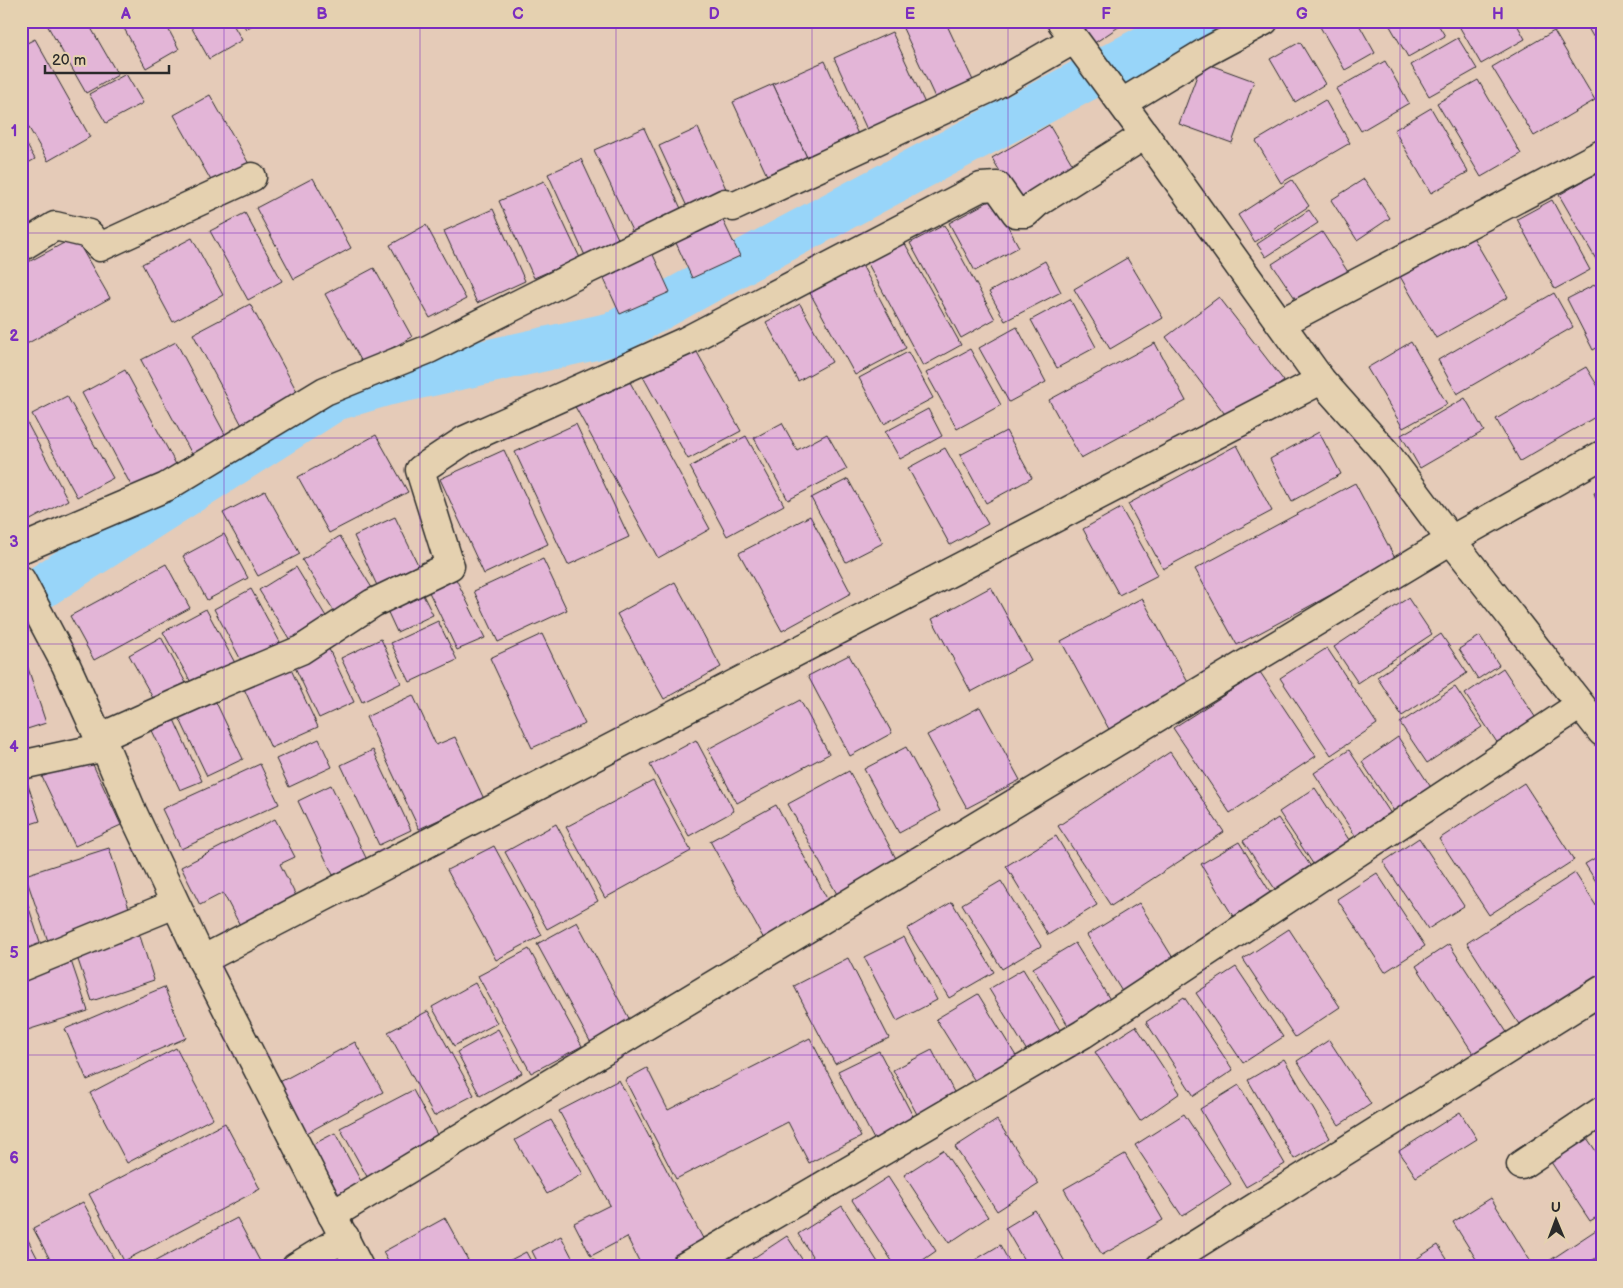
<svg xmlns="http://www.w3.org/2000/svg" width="1623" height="1288" font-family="'Balsamiq Sans',sans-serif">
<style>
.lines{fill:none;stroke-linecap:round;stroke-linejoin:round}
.canal{stroke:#98d5f9;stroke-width:44}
.building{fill:#e3b5d7;stroke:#2b2b2b}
.minor-casing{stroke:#2b2b2b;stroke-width:31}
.minor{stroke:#e5d1b0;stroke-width:28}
.grid{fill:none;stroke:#7b2cbf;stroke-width:1;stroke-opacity:0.55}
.neatline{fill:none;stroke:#7b2cbf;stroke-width:2}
.grid-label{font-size:16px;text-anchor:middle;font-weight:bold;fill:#7b2cbf}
</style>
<rect width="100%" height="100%" fill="#e5cbb8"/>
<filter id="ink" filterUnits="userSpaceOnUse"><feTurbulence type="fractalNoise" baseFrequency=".02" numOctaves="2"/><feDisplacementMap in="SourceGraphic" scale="10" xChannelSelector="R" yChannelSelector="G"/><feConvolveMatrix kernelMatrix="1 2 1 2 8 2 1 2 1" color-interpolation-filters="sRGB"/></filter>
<g filter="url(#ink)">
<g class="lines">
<path class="canal" d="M21 600 335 399 386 384 613 334 741 263 1195 21"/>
</g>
<g class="building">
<path d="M49 21H87L118 75 86 93 46 23Z"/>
<path d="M120 21H164L179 49 146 68Z"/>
<path d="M192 21H231L242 40 209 59 189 23Z"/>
<path d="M241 21H259L246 29Z"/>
<path d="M908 21H945L977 89 939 106 901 24Z"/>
<path d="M1070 21H1121L1123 24 1087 48Z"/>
<path d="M1326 21H1357L1375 53 1345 70 1319 25Z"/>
<path d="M1387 21H1436L1445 36 1408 57Z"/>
<path d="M1468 21H1515L1525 39 1481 64 1459 26Z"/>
<path d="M1532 21H1546L1536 27Z"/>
<path d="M1584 21H1602V52Z"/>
<path d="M1554 31 1595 100 1534 136 1492 67Z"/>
<path d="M892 32 928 110 870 136 834 58Z"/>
<path d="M1458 38 1477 69 1429 96 1411 65Z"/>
<path d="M35 39 90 137 48 161 21 114V46Z"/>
<path d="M1300 42 1325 84 1295 102 1270 59Z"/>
<path d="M825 61 861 141 810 164 773 84Z"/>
<path d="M1385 61 1409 103 1361 131 1336 89Z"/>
<path d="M1202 62 1254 81 1232 143 1179 124Z"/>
<path d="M126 74 143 103 106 123 89 94Z"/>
<path d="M1478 80 1521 154 1481 177 1437 103Z"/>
<path d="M773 84 810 164 770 182 733 102Z"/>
<path d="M210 95 249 164 213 184 174 115Z"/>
<path d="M1325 100 1350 143 1281 183 1256 141Z"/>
<path d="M1431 108 1468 172 1431 193 1394 130Z"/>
<path d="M1049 125 1074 167 1017 200 992 158Z"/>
<path d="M644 128 683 213 634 235 594 150Z"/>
<path d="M698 128 728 193 689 211 659 146Z"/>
<path d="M21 135 35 159 21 167Z"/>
<path d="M581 159 621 245 587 260 548 174Z"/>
<path d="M1599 172 1602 177 1601 268 1559 195Z"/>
<path d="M313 178 351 248 294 279 256 208Z"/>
<path d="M1364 179 1390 218 1357 240 1331 200Z"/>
<path d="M1292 180 1309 206 1255 242 1238 215Z"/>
<path d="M544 181 580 258 534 278 499 201Z"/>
<path d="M993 199 1019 247 975 271 949 223Z"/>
<path d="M1552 200 1590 270 1555 289 1517 219Z"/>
<path d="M493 209 525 281 477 303 444 231Z"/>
<path d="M718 210 740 256 692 278 671 232Z"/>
<path d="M1309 210 1318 223 1266 257 1257 244Z"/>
<path d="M245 213 282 281 248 300 210 231Z"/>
<path d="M426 225 466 299 430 318 390 245Z"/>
<path d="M944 225 995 319 961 338 910 243Z"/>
<path d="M1322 232 1348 272 1299 304 1272 264Z"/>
<path d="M1470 232 1508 297 1436 338 1398 273Z"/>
<path d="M75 237 110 298 21 347V266Z"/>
<path d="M192 238 223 295 173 322 142 264Z"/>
<path d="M903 240 961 345 923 366 866 260Z"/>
<path d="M649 246 670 292 620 314 599 268Z"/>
<path d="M1127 258 1163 318 1110 349 1074 289Z"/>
<path d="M1045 261 1061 292 1005 321 989 292Z"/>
<path d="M862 265 906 348 855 375 810 293Z"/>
<path d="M374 268 412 337 363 364 325 294Z"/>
<path d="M1602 281V345L1593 350 1567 299Z"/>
<path d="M1554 293 1573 327 1457 394 1438 360Z"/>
<path d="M1219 297 1284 381 1231 422 1166 337Z"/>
<path d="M1070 299 1096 347 1057 368 1031 320Z"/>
<path d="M250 304 301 399 244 429 193 334Z"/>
<path d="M800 304 832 362 798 381 766 322Z"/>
<path d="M1017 327 1046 382 1009 402 979 348Z"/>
<path d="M176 342 227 438 193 456 141 360Z"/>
<path d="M1411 342 1447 404 1403 428 1367 368Z"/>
<path d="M1155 343 1186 401 1081 458 1049 400Z"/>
<path d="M693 345 741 431 688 459 641 373Z"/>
<path d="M970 349 1001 405 957 429 926 373Z"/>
<path d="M908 352 933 398 884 424 859 378Z"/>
<path d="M1586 367 1602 393V413L1520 461 1496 419Z"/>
<path d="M125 370 179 470 135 493 82 393Z"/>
<path d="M625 373 710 529 658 558 572 401Z"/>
<path d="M67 396 113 478 77 497 32 414Z"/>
<path d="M1465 398 1484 431 1420 468 1401 435Z"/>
<path d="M928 409 942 436 900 459 885 432Z"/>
<path d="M24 417 68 500 21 525V418Z"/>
<path d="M782 423 797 450 827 434 847 469 788 500 754 438Z"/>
<path d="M576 424 629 537 568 565 515 452Z"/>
<path d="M1006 431 1032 478 986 503 960 455Z"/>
<path d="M1319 432 1341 474 1292 501 1270 459Z"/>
<path d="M376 435 408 492 329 533 298 477Z"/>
<path d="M746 436 784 505 727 536 690 467Z"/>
<path d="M1237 445 1272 511 1163 569 1128 504Z"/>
<path d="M945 448 988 524 950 545 908 468Z"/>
<path d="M504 450 548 544 484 574 440 479Z"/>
<path d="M848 479 883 543 846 562 811 498Z"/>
<path d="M1355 483 1396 560 1237 645 1195 569Z"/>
<path d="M265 491 300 554 258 576 223 513Z"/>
<path d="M1602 491V515L1594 493Z"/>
<path d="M1121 508 1158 575 1119 595 1083 529Z"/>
<path d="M810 516 851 593 782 631 739 553Z"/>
<path d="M395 517 422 573 380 592 354 536Z"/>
<path d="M224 534 248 578 207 600 183 556Z"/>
<path d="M340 536 372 588 334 611 302 560Z"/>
<path d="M543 559 567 610 498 642 474 591Z"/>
<path d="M166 564 190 608 94 660 70 616Z"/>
<path d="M296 567 330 623 293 645 259 590Z"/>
<path d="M455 577 485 638 457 650 428 590Z"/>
<path d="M675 582 721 667 664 699 617 614Z"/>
<path d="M991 587 1031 660 971 692 932 619Z"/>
<path d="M251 589 280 642 242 662 214 609Z"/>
<path d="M420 589 433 615 397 632 385 606Z"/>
<path d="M1142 598 1191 688 1110 731 1061 641Z"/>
<path d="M1408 598 1432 634 1358 683 1334 647Z"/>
<path d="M206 609 235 663 193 686 163 632Z"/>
<path d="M438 621 457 660 410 682 391 643Z"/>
<path d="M542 634 585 724 532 748 490 658Z"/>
<path d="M1441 634 1467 673 1402 716 1377 677Z"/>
<path d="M1480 636 1499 665 1478 679 1459 649Z"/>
<path d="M161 637 186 683 154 700 129 655Z"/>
<path d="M381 639 401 683 362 702 341 658Z"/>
<path d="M328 647 354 702 319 718 293 663Z"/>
<path d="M1327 648 1377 724 1331 755 1280 678Z"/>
<path d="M21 653H23L46 723 21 731Z"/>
<path d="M849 655 892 733 850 756 808 676Z"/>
<path d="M287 661 318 727 271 748 241 682Z"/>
<path d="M1503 668 1541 726 1502 750 1465 694Z"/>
<path d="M1260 672 1316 756 1230 813 1173 728Z"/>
<path d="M1455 687 1482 727 1427 763 1400 723Z"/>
<path d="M413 695 436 745 455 737 484 799 419 829 366 717Z"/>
<path d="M213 696 243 759 207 776 177 713Z"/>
<path d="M800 700 829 754 737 803 708 749Z"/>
<path d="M980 707 1020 780 967 808 927 735Z"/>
<path d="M171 713 202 781 180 790 149 724Z"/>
<path d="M1398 737 1438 798 1401 822 1362 762Z"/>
<path d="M319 739 332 767 289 787 276 759Z"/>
<path d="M696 740 734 811 689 836 650 765Z"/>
<path d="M906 747 940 811 899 833 864 769Z"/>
<path d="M373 750 411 830 379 845 341 765Z"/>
<path d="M1349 750 1395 820 1360 843 1314 773Z"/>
<path d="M1170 752 1224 832 1111 906 1058 826Z"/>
<path d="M89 756 121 825 75 846 42 777Z"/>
<path d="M260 764 279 804 181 849 162 809Z"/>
<path d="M849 771 899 864 838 896 788 804Z"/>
<path d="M26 779 40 821 21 827V780Z"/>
<path d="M653 781 691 851 605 898 566 827Z"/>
<path d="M1524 783 1574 860 1489 915 1439 839Z"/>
<path d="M331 785 367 860 333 875 298 801Z"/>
<path d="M1315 788 1357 852 1321 876 1279 812Z"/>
<path d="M776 805 831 906 765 941 710 841Z"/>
<path d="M1278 818 1316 874 1281 898 1243 841Z"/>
<path d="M275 819 295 857 280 864 299 902 243 931 223 893 200 905 181 867Z"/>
<path d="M556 824 598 901 547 929 505 852Z"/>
<path d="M1056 836 1097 905 1048 935 1006 866Z"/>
<path d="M1419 838 1464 906 1428 929 1383 862Z"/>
<path d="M1239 842 1277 903 1239 926 1201 864Z"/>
<path d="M494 846 542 935 496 960 447 870Z"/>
<path d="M109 848 132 917 49 944 25 875Z"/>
<path d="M1602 854V891L1585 864Z"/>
<path d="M1377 873 1425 946 1385 972 1337 899Z"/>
<path d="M1575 873 1602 915V982L1524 1032 1467 943Z"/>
<path d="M1001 881 1041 946 1002 969 962 904Z"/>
<path d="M21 884 44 954 21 961Z"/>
<path d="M952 902 994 972 949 998 907 929Z"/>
<path d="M1139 903 1178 966 1126 998 1087 935Z"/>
<path d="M577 922 631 1022 591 1043 537 944Z"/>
<path d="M1289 929 1340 1007 1295 1037 1243 959Z"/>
<path d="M138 930 154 980 92 1001 75 951Z"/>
<path d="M904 937 937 1000 897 1021 864 957Z"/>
<path d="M1075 943 1114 1006 1072 1032 1033 968Z"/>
<path d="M1449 944 1508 1034 1475 1056 1416 966Z"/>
<path d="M529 949 582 1046 531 1073 478 976Z"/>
<path d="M69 955 88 1011 21 1032V970Z"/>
<path d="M848 958 889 1038 835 1064 794 986Z"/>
<path d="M1236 967 1283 1037 1243 1063 1196 993Z"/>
<path d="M1023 969 1063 1035 1030 1056 989 989Z"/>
<path d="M475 983 497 1023 454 1046 432 1007Z"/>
<path d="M164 987 186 1038 87 1080 65 1029Z"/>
<path d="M978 994 1019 1061 978 1086 936 1019Z"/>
<path d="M1184 997 1233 1070 1194 1096 1146 1022Z"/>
<path d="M428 1011 474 1095 434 1116 388 1032Z"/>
<path d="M1136 1026 1180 1093 1140 1121 1095 1052Z"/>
<path d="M498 1029 522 1073 480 1096 457 1052Z"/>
<path d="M810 1038 861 1137 809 1163 788 1122 676 1179 625 1080 647 1068 668 1110Z"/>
<path d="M1329 1040 1371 1104 1339 1125 1297 1061Z"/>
<path d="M355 1042 383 1092 303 1135 276 1084Z"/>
<path d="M176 1048 213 1118 127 1163 90 1093Z"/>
<path d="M932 1050 956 1096 918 1116 893 1070Z"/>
<path d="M879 1051 918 1126 878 1147 838 1071Z"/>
<path d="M1284 1059 1330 1138 1294 1159 1248 1080Z"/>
<path d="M619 1080 707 1246 667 1267H642L627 1237 591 1256 574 1223 610 1205 559 1111Z"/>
<path d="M1239 1085 1285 1164 1246 1187 1200 1109Z"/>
<path d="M413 1090 442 1144 370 1182 340 1128Z"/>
<path d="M1460 1112 1477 1139 1416 1177 1399 1151Z"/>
<path d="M1184 1114 1231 1184 1182 1216 1135 1145Z"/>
<path d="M551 1120 583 1174 547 1194 515 1140Z"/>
<path d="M997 1120 1039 1184 997 1211 955 1147Z"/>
<path d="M225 1123 260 1189 124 1261 89 1194Z"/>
<path d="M335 1133 363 1185 338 1198 310 1146Z"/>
<path d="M1587 1138 1602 1160V1214L1590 1221 1551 1162Z"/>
<path d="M943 1150 988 1217 949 1243 904 1175Z"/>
<path d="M1125 1154 1163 1220 1102 1255 1064 1189Z"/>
<path d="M888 1177 936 1251 913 1267H896L852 1200Z"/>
<path d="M1491 1198 1534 1267H1481L1453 1222Z"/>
<path d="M83 1202 117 1265 114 1267H54L33 1228Z"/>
<path d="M842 1206 881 1267H819L798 1234Z"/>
<path d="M1035 1210 1068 1267H1028L1005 1228Z"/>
<path d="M237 1218 263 1267H144Z"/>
<path d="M445 1218 468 1260 455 1267H391L383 1252Z"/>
<path d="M1602 1226V1254L1582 1267H1553L1549 1261Z"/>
<path d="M25 1234 42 1267H21V1235Z"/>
<path d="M561 1236 577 1267H540L532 1251Z"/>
<path d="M787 1236 807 1267H757L752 1259Z"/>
<path d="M1000 1245 1012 1267H979L975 1260Z"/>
<path d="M1438 1245 1452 1267H1408L1407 1265Z"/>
<path d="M526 1252 534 1267H497Z"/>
<path d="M594 1259 598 1267H579Z"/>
</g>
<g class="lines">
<defs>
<g id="minor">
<path d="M1061 21 1145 135 1321 380 1386 453 1451 540 1602 732"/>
<path d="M1122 103 1206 52 1264 21"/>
<path d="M21 247 55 226 89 234 100 247 252 177"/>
<path d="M1281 323 1602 154"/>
<path d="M21 549 166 487 325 391 429 349 574 276 725 203 733 207 988 89 1073 40"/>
<path d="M21 580 66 665 99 738 105 747 132 811 202 960 359 1267"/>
<path d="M99 738 213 687 301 650 373 603 450 566 420 470 465 440 686 341 981 187 997 186 1016 213H1026L1037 203 1145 135"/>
<path d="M21 765 105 747"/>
<path d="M202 960 1321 380"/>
<path d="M21 967 175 904"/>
<path d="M1521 1165 1602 1111"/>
<path d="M332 1215 1451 540 1602 455"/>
<path d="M296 1267 345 1237"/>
<path d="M684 1267 1083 1034 1580 705"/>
<path d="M1160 1267 1602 990"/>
</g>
</defs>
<use href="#minor" class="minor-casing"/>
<use href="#minor" class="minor"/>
</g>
</g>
<path class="grid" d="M224 21V1267M420 21V1267M616 21V1267M812 21V1267M1008 21V1267M1204 21V1267M1400 21V1267M21 233H1602M21 438H1602M21 644H1602M21 850H1602M21 1055H1602"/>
<rect width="1623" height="1288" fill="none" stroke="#e5d1b0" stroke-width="55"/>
<g transform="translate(1556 1220) rotate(359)" stroke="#e5d1b0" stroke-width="4" paint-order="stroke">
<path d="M0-4L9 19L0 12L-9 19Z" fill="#2b2b2b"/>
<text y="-8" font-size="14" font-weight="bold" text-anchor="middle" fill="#2b2b2b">U</text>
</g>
<path d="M45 65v8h124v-8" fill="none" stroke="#2b2b2b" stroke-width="2.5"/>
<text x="52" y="65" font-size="15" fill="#2b2b2b" stroke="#e5d1b0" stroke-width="4" paint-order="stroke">20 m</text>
<rect x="28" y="28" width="1568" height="1232" class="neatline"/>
<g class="grid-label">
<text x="126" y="19">A</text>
<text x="322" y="19">B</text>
<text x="518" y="19">C</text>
<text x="714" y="19">D</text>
<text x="910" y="19">E</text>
<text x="1106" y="19">F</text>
<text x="1302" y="19">G</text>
<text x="1498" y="19">H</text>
<text x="14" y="136">1</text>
<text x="14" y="341">2</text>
<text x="14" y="547">3</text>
<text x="14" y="752">4</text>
<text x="14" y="958">5</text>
<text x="14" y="1163">6</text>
</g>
</svg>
